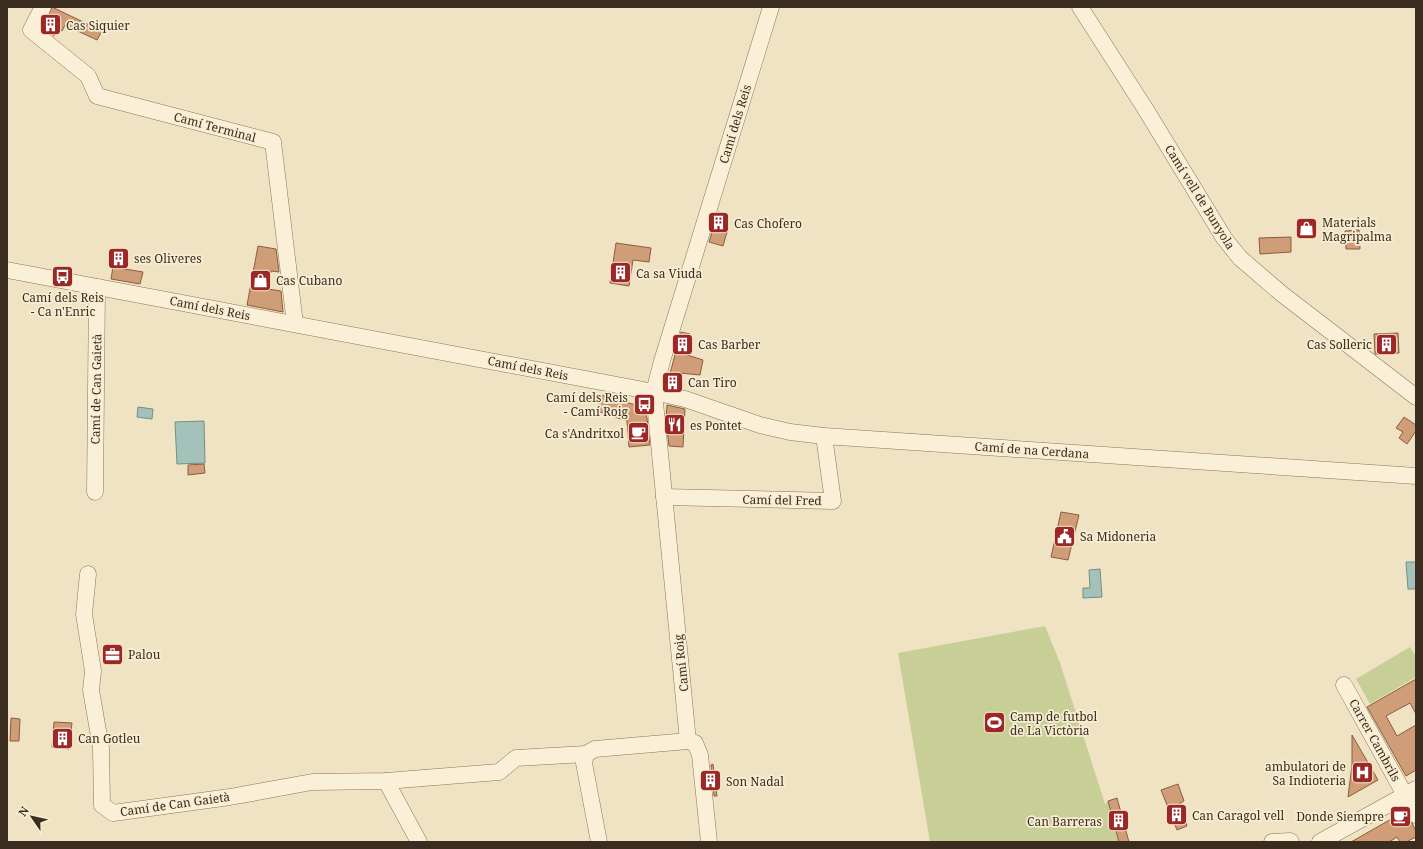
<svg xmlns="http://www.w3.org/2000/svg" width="1423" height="849" font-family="'Noto Serif',serif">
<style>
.green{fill:#c7ce96}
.water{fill:#a5c2ba;stroke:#6c9188}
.building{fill:#cf9d77;stroke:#8b5d3e}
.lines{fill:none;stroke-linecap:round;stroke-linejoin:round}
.minor-casing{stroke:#8b7459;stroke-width:17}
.minor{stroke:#faf0d7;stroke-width:16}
.labels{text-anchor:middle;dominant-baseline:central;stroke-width:3.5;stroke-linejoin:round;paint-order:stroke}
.poi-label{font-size:12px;fill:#3a2c1e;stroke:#f7edd3;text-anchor:start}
.street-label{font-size:12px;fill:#3a2c1e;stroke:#f7edd3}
</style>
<rect width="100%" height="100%" fill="#f0e3c3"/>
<g class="green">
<path d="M1045 626 1060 663 1105 804 1108 801 1119 842H930L898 653Z"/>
<path d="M1410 647 1416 657V677L1370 704 1356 679Z"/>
</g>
<g class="water">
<path d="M138 407 153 409 152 419 137 417Z"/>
<path d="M204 421 205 463 177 464 175 422Z"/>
<path d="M1406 562H1416V589H1408Z"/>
<path d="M1100 569 1102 597 1083 598V588H1090L1089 570Z"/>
</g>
<g class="building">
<path d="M52 7 102 31 97 40 65 25 62 31 57 28 54 36 43 27Z"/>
<path d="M718 212 726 214 721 231 727 232 723 246 709 242Z"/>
<path d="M1359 230 1360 249H1346L1345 231Z"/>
<path d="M1291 237V252L1260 254 1259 238Z"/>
<path d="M616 243 651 248 649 262 633 260 629 286 610 283Z"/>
<path d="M258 246 276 249 279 272 271 271 268 289 281 291 283 312 247 305Z"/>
<path d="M113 267 143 272 140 284 111 279Z"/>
<path d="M681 332 690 334 684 354 703 360 700 375 680 373 676 387 667 385Z"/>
<path d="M1398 333 1399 353 1375 354 1374 334Z"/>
<path d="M601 395 643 407 647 418 650 445 629 447 627 421 597 411Z"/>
<path d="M667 405 685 409 683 447 669 446 666 420Z"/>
<path d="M1404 417 1416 425V431L1407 444 1399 438 1403 432 1396 428Z"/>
<path d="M204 464 205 473 188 475V465Z"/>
<path d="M1061 512 1079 515 1068 560 1051 557Z"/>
<path d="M1416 679V714L1410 703 1386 716 1397 736 1416 725V770L1406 776 1367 707Z"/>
<path d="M11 718 20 719 19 741H10Z"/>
<path d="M54 722 72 723 69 749 52 747Z"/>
<path d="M1352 735 1378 780 1348 797 1352 765Z"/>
<path d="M713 764 717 796H714L711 765Z"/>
<path d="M1178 784 1184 801 1179 804 1187 826 1177 830 1161 790Z"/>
<path d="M1117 798 1129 842H1119L1108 801Z"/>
<path d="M1400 814 1405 815 1412 823 1416 831V837L1406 842H1400L1397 837 1389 842H1351Z"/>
</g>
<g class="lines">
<defs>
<g id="minor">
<path d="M43 7 31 30 88 76 97 96 273 142 295 324"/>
<path d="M1080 7 1146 110 1224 238 1240 258 1282 294 1416 397"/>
<path d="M7 270 654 392 685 399 760 425 790 432 824 436 1416 476"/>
<path d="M95 492 97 287"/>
<path d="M664 497 833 501 824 436"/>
<path d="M88 574 84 614 93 671 91 690 101 748 102 805 113 813 230 797 312 782 386 781 499 772 516 758 586 754"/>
<path d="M1344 685 1416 815"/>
<path d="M688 741 695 743 700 755 709 842"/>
<path d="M386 781 419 842"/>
<path d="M599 842 584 763 586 754 595 749 688 741 654 392 662 361 771 7"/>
<path d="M1272 842 1290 841 1291 842"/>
<path d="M1320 842 1416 789"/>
</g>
</defs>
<use href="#minor" class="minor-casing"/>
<use href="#minor" class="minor"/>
</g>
<defs>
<symbol id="building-square" viewBox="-11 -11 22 22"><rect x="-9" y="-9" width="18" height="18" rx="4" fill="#9c2727" stroke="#f7edd3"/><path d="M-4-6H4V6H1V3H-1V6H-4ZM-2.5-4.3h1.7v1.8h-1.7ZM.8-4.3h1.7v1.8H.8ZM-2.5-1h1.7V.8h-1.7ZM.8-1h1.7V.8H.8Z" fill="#fff"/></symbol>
<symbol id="shop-square" viewBox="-11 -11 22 22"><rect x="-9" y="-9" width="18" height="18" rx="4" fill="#9c2727" stroke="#f7edd3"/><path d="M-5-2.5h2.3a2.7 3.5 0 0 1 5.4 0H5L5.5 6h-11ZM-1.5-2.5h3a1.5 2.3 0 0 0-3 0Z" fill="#fff"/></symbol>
<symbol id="bus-square" viewBox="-11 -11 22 22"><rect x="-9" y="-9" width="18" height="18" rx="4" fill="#9c2727" stroke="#f7edd3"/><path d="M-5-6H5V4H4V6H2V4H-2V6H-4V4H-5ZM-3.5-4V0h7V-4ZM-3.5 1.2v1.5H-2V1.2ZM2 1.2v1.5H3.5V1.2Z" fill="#fff"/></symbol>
<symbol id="restaurant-square" viewBox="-11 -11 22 22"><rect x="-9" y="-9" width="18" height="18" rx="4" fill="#9c2727" stroke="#f7edd3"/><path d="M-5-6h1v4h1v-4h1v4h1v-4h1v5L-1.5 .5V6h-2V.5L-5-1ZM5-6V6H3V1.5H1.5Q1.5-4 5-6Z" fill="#fff"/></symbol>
<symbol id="cafe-square" viewBox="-11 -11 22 22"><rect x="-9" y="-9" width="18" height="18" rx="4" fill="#9c2727" stroke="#f7edd3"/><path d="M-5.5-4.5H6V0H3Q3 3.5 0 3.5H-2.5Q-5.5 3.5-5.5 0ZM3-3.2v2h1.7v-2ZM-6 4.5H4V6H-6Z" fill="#fff"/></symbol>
<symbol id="civic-square" viewBox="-11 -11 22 22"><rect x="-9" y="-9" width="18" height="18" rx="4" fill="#9c2727" stroke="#f7edd3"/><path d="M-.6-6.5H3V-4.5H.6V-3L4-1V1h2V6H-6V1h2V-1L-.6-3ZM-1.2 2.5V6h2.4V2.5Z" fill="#fff"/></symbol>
<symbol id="office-square" viewBox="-11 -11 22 22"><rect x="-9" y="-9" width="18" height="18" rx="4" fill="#9c2727" stroke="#f7edd3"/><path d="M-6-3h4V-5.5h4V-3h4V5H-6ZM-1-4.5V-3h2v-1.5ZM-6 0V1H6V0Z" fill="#fff"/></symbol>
<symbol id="stadium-square" viewBox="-11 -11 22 22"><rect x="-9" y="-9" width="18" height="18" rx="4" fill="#9c2727" stroke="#f7edd3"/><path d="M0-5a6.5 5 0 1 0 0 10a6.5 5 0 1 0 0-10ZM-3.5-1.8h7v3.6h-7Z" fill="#fff"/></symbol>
<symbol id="hospital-square" viewBox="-11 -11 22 22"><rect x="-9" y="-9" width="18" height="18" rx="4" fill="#9c2727" stroke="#f7edd3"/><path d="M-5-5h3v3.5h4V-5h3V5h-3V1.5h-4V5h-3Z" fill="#fff"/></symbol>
</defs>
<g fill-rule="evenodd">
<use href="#building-square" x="38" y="12" width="25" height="25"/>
<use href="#building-square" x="706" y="210" width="25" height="25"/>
<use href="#shop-square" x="1294" y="216" width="25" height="25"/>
<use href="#building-square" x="106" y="246" width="25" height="25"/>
<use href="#building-square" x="608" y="260" width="25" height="25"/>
<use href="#bus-square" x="50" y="264" width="25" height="25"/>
<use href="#shop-square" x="248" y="268" width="25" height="25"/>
<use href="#building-square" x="670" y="332" width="25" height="25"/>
<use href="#building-square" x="1374" y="332" width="25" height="25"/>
<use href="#building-square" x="660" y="370" width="25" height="25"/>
<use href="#bus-square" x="632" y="392" width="25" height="25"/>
<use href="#restaurant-square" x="662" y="412" width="25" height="25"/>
<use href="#cafe-square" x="626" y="420" width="25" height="25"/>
<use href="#civic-square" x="1052" y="524" width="25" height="25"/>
<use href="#office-square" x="100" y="642" width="25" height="25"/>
<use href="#stadium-square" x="982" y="710" width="25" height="25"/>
<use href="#building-square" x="50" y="726" width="25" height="25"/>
<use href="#hospital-square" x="1350" y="760" width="25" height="25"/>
<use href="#building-square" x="698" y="768" width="25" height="25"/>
<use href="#building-square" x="1164" y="802" width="25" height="25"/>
<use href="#cafe-square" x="1388" y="804" width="25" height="25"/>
<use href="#building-square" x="1106" y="808" width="25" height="25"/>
</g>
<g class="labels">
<g class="poi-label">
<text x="66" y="25">Cas Siquier</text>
<text x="1322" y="222">Materials<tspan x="1322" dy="14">Magripalma</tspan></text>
<text x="734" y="223">Cas Chofero</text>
<text x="134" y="258">ses Oliveres</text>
<text x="636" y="273">Ca sa Viuda</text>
<text x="276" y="280">Cas Cubano</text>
<text x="63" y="297" text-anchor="middle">Camí dels Reis<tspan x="63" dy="14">- Ca n'Enric</tspan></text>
<text x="698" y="344">Cas Barber</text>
<text x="1372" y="344" text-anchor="end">Cas Solleric</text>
<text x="688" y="382">Can Tiro</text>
<text x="628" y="397" text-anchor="end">Camí dels Reis<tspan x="628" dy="14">- Camí Roig</tspan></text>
<text x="690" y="425">es Pontet</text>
<text x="624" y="433" text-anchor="end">Ca s'Andritxol</text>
<text x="1080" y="536">Sa Midoneria</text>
<text x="128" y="654">Palou</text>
<text x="1010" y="716">Camp de futbol<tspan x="1010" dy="14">de La Victòria</tspan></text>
<text x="78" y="738">Can Gotleu</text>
<text x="1346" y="766" text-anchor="end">ambulatori de<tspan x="1346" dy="14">Sa Indioteria</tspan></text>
<text x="726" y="781">Son Nadal</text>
<text x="1192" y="815">Can Caragol vell</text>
<text x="1384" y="816" text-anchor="end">Donde Siempre</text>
<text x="1102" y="821" text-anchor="end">Can Barreras</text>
</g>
<g class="street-label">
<text transform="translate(735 124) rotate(-73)">Camí dels Reis</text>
<text transform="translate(215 127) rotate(15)">Camí Terminal</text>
<text transform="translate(1200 197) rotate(58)">Camí vell de Bunyola</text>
<text transform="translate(210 308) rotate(11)">Camí dels Reis</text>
<text transform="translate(528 368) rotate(11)">Camí dels Reis</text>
<text transform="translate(96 389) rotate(-89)">Camí de Can Gaietà</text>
<text transform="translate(1032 450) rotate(4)">Camí de na Cerdana</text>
<text transform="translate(782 500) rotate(1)">Camí del Fred</text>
<text transform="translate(681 663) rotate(-96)">Camí Roig</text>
<text transform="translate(1375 740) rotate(61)">Carrer Cambrils</text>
<text transform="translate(175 804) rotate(-8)">Camí de Can Gaietà</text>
</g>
</g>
<rect width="1423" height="849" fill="none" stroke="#3a2c1e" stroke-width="16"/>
<g transform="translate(32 817) rotate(304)" stroke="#f7edd3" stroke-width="3" paint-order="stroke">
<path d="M0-3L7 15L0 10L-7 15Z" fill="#3a2c1e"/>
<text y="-6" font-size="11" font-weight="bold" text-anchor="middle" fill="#3a2c1e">N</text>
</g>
</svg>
